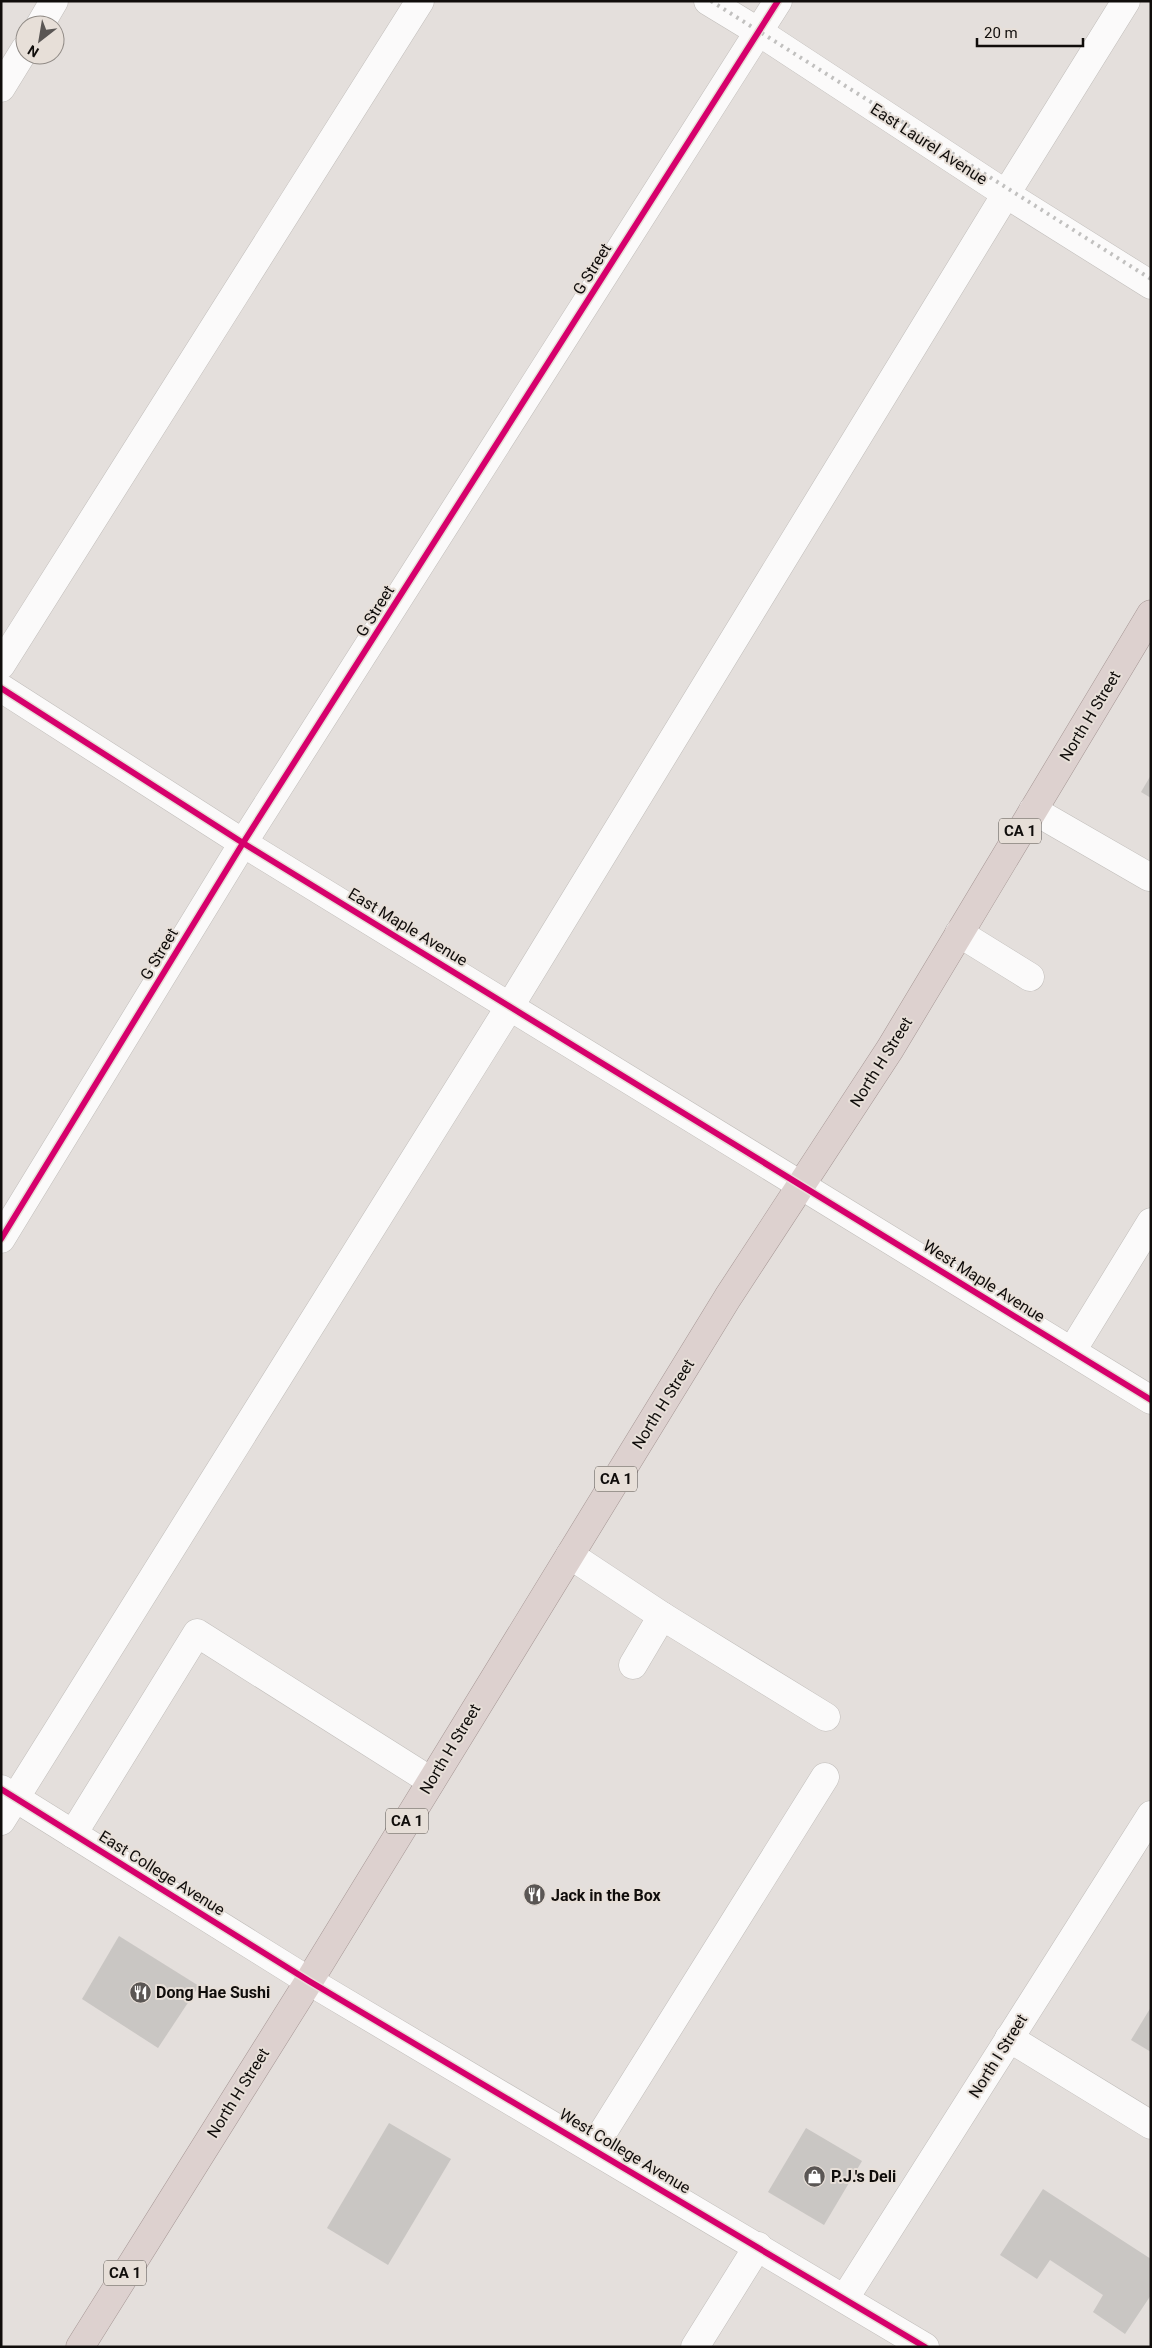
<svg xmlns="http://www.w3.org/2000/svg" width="1152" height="2348" font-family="Roboto,sans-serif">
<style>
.building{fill:#c9c6c3}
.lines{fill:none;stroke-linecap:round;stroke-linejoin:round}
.minor-casing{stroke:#c0bdba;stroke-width:29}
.highway-casing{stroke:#a59694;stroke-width:29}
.minor{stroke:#fbfafa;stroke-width:28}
.highway{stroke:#ddd1cf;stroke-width:28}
.rail{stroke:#c1c0bf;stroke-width:4;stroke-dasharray:2.5 5;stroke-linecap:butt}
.cycleway-casing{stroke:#e7dfd8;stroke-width:9}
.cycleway{stroke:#d6006c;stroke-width:6}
.labels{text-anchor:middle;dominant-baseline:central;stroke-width:4;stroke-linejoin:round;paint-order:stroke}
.shield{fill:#e7dfd8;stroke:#504c48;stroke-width:1}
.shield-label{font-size:15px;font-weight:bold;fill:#100d0b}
.street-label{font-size:16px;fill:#100d0b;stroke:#e7dfd8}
.poi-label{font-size:16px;font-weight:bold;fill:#100d0b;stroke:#e7dfd8;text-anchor:start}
</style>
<rect width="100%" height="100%" fill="#e4dfdc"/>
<g class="building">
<path d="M1151 775V798L1141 792Z"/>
<path d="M119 1936 199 1986 158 2048 82 1999Z"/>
<path d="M1151 2007V2052L1131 2040Z"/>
<path d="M389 2123 451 2159 388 2265 327 2228Z"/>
<path d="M806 2128 862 2161 824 2225 768 2192Z"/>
<path d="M1043 2189 1151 2259V2295L1125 2334 1093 2312 1103 2295 1050 2260 1037 2279 1000 2255Z"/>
</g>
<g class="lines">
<defs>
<g id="minor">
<path d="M708 1 759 32 1006 194 1151 285"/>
<path d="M40 25 54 1"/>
<path d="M1 88 25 49"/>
<path d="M1 665 420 1"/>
<path d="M1 688 243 843 1151 1400"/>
<path d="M1033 810 1149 877"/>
<path d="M959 933 1030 977"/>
<path d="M1 1239 243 843 778 1"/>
<path d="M1072 1351 1151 1222"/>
<path d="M570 1555 662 1616"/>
<path d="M633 1665 662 1616 826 1717"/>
<path d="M1 1789 309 1981 925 2347"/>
<path d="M1 1821 510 1006 1006 194 1126 1"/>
<path d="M73 1834 197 1633 431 1781"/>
<path d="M1009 2038 1151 2125"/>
<path d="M593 2148 825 1777"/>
<path d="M845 2298 1151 1815"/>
<path d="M695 2347 758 2246"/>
</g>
<path id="highway" d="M80 2347 309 1981 728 1297 890 1049 1151 614"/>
</defs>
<use href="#minor" class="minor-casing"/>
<use href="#highway" class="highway-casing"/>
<use href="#minor" class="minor"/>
<use href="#highway" class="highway"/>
<path class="rail" d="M711 1 1151 279"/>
<defs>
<g id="cycleway">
<path d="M1 688 243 843 1151 1400"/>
<path d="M1 1239 243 843 778 1"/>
<path d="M1 1789 309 1981 925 2347"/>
</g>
</defs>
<use href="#cycleway" class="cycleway-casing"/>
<use href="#cycleway" class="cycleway"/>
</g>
<defs>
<symbol id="restaurant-disc" viewBox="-11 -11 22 22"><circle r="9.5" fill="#5a5654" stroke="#e7dfd8"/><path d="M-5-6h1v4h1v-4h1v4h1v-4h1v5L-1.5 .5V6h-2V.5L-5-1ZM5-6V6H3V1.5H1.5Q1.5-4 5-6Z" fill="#fff"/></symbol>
<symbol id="shop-disc" viewBox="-11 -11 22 22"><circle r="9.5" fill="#5a5654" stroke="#e7dfd8"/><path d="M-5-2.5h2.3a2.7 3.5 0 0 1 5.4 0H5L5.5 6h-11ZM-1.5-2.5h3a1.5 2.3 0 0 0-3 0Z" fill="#fff"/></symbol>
</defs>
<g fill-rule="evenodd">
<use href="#restaurant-disc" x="522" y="1882" width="25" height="25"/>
<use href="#restaurant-disc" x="128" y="1980" width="25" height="25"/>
<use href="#shop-disc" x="802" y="2164" width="25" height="25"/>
</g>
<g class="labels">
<g class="shield">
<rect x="999" y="818.5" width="42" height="25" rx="4"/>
<rect x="595" y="1466.5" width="42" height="25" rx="4"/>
<rect x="386" y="1808.5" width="42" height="25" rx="4"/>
<rect x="104" y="2260.5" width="42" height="25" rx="4"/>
</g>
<g class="shield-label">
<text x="1020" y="831">CA 1</text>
<text x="616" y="1479">CA 1</text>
<text x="407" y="1821">CA 1</text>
<text x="125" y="2273">CA 1</text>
</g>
<g class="street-label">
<text transform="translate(929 144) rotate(33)">East Laurel Avenue</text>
<text transform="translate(592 269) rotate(-58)">G Street</text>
<text transform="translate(375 611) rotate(-58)">G Street</text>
<text transform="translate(1090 716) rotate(-59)">North H Street</text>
<text transform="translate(408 927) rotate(31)">East Maple Avenue</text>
<text transform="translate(159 954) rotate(-59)">G Street</text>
<text transform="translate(881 1062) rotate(-58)">North H Street</text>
<text transform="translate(984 1281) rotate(32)">West Maple Avenue</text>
<text transform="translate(663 1404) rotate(-58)">North H Street</text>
<text transform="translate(450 1749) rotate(-59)">North H Street</text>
<text transform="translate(162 1873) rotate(32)">East College Avenue</text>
<text transform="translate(998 2056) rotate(-58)">North I Street</text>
<text transform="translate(238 2093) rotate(-58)">North H Street</text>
<text transform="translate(625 2151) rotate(31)">West College Avenue</text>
</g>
<g class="poi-label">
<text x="551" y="1895">Jack in the Box</text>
<text x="156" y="1992">Dong Hae Sushi</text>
<text x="831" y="2176">P.J.'s Deli</text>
</g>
</g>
<rect width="1152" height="2348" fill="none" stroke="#100d0b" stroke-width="5"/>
<g transform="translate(40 40) rotate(211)"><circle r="24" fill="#e7dfd8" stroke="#918b86"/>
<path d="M0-4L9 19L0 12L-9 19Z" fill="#5a5654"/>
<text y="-8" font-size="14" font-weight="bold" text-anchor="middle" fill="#100d0b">N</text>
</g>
<path d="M977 38v8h106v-8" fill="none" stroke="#100d0b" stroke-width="2.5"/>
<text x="984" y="38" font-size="15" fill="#100d0b" stroke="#e7dfd8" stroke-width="4" paint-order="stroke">20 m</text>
</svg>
